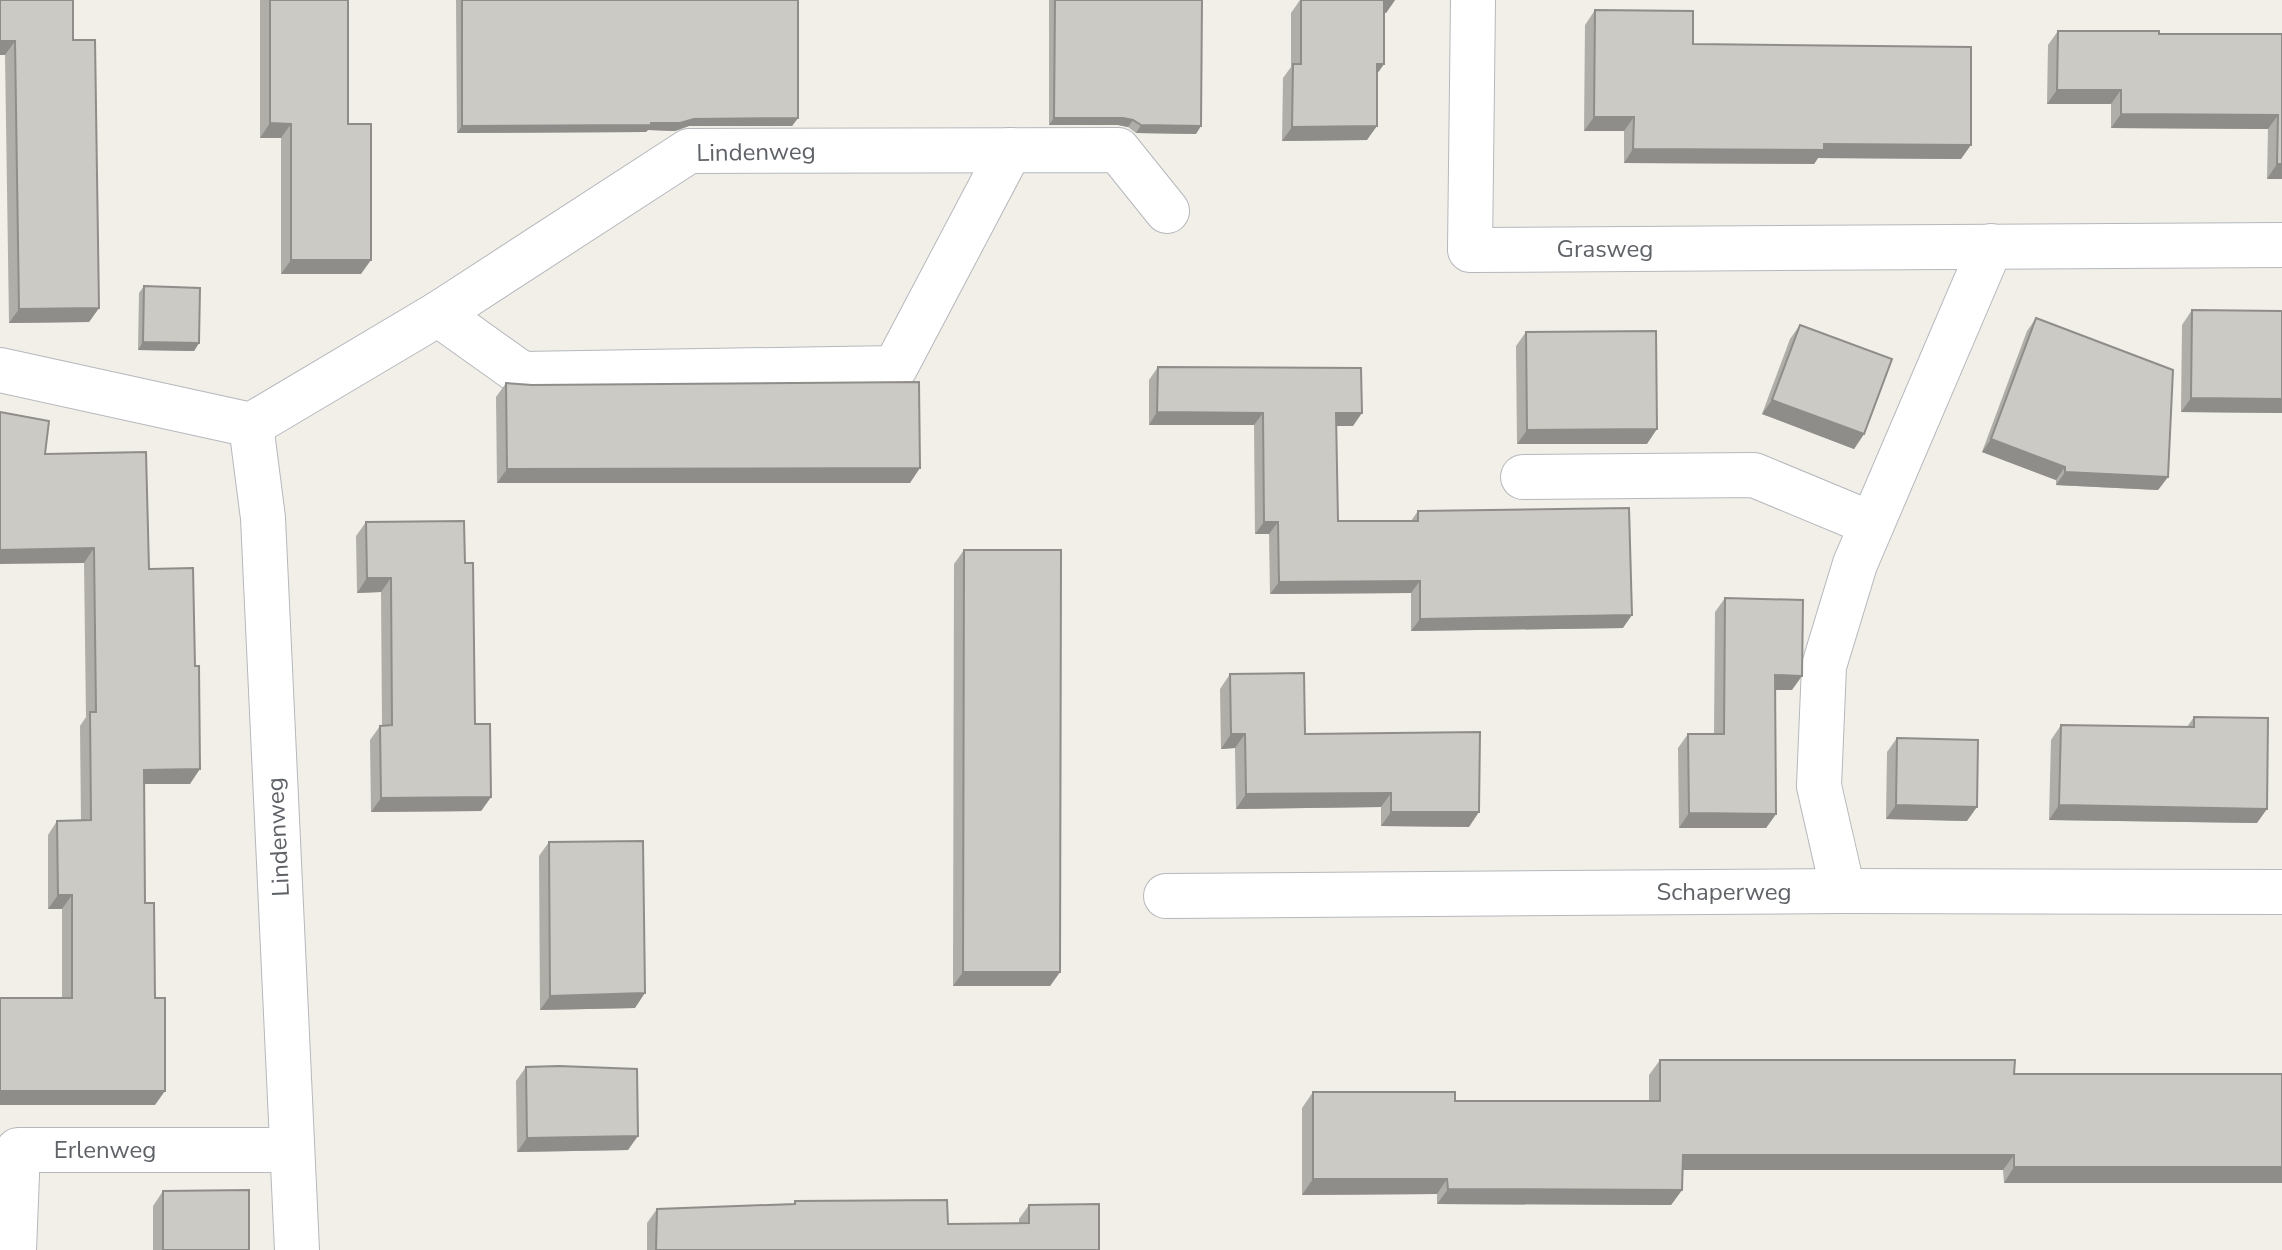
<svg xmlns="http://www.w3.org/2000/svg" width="2282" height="1250" font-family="'Nunito Sans',sans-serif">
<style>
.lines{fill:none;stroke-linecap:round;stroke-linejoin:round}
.minor-casing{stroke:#b5b8bc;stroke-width:46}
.minor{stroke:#fff;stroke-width:44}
.wall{fill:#afaea9}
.shaded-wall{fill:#8f8d8a}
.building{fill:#cccac5;stroke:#8f8d8a;stroke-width:2}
.labels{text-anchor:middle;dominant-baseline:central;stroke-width:8;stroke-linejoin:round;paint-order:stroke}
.street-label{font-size:24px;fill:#5f6368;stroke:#fff}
</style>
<rect width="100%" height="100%" fill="#f1efe8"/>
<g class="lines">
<defs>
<g id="minor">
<path d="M1473 0 1470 250 2282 245"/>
<path d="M438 314 522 374 895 368 1010 150"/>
<path d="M0 370 251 425 438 314 689 151 1118 150 1167 211"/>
<path d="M251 425 263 518 297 1250"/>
<path d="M1523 477 1754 475 1872 524"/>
<path d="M1843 891 1819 786 1824 666 1855 564 1991 246"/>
<path d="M1166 896 1843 891 2282 892"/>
<path d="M14 1250 18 1150H292"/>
</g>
</defs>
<use href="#minor" class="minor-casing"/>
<use href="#minor" class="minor"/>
</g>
<g class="wall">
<path d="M0 0 73 40 99 308 89 322 9 323 5 55H0Z"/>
<path d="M260 0H348V124L361 274H281V138H260Z"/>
<path d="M456 0H798V118L792 126H689L675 131 648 130 646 132 457 133Z"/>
<path d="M1049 0H1202L1196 134 1136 133 1128 127 1118 125H1049Z"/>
<path d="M1300 0H1395L1386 13H1384V64L1377 74 1367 140 1282 141 1283 78 1291 67V13Z"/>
<path d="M1595 10 1693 44 1961 159 1818 158 1814 164 1624 163V131H1584L1585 25Z"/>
<path d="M2058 31 2159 34H2282V179H2267L2268 129 2111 128V104H2047L2048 45Z"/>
<path d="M144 286 199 343 194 351 138 350 139 293Z"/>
<path d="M2192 310 2282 311V413L2181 412 2182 325Z"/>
<path d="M2036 318 2168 477 2158 490 2056 485V480L1982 452 2027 331Z"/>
<path d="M1800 325 1864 434 1854 449 1762 414 1790 339Z"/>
<path d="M1526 332 1647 444H1517L1516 346Z"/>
<path d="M1158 367 1353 426H1336L1338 521H1411L1418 511 1623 628 1411 631V593L1270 594 1269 534H1255L1254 425H1149V380Z"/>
<path d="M506 383 532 385 910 483H497L496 397Z"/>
<path d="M45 454 149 569 190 784H144L145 903 155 1105 62 998V909H48V835L57 821 81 820 80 726 86 717 84 563Z"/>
<path d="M366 522 465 563 475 724 491 797 481 811 371 812 370 740 380 726H382L381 592 357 593 356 536Z"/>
<path d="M964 550 1060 972 1050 986H953L954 564Z"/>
<path d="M1725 598 1792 690H1775L1776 814 1766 828H1679L1678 748 1688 734H1714L1715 612Z"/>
<path d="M1230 674 1305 734 1469 827 1381 826V807L1236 809 1235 748 1221 749 1220 689Z"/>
<path d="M2194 717 2257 823 2049 820 2051 740 2061 725 2187 727Z"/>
<path d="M1897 738 1967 821 1886 819 1887 752Z"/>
<path d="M549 842 635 1008 540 1010 539 856Z"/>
<path d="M1660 1060 2014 1074H2282L2004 1183 2003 1170H1682V1190L1671 1205 1437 1204V1194L1302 1195V1108L1313 1092 1455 1101H1649V1075Z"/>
<path d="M526 1067 628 1150 517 1152 516 1081Z"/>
<path d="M163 1191 249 1250H153V1206Z"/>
<path d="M795 1201 948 1224 1019 1223V1219L1029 1205 1099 1250H647V1223L657 1209 793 1204Z"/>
</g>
<g class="shaded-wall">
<path d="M1383 0H1395L1386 13H1374Z"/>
<path d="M0 41H15L5 55H0Z"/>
<path d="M1377 64H1384L1374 78Z"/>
<path d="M2057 90H2121L2111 104H2047Z"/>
<path d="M2121 114 2278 115 2268 129 2111 128Z"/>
<path d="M1594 117H1634L1624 131H1584Z"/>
<path d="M798 118 792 126H689L675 131 648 130 646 132 457 133 462 126 651 123 694 119Z"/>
<path d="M1054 118H1123L1133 120 1128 127 1118 125H1049Z"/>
<path d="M270 123 291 124 281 138H260Z"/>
<path d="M1141 125 1201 126 1196 134 1136 133Z"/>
<path d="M1377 126 1367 140 1282 141 1292 127Z"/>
<path d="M1824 144 1971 145 1961 159 1818 158 1814 164 1624 163 1633 149Z"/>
<path d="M2277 164H2282V179H2267Z"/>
<path d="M291 260H371L361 274H281Z"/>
<path d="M99 308 89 322 9 323 19 309Z"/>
<path d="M143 342 199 343 194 351 138 350Z"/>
<path d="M2191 398 2282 399V413L2181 412Z"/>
<path d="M1772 400 1864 434 1854 449 1762 414Z"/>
<path d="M1157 412 1263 413 1254 425H1149Z"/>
<path d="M1336 413H1362L1353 426H1327Z"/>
<path d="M1657 429 1647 444H1517L1527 430Z"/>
<path d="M1991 439 2065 467 2056 480 1982 452Z"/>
<path d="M920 468 910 483H497L507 469Z"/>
<path d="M2065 472 2168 477 2158 490 2056 485Z"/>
<path d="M1264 522H1278L1269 534H1255Z"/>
<path d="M94 548 84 563 0 564V550Z"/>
<path d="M367 578H391L381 592 357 593Z"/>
<path d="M1420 581 1411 593 1270 594 1279 582Z"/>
<path d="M1632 615 1623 628 1411 631 1420 619Z"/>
<path d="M1775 675 1802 676 1792 690H1765Z"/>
<path d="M1231 734H1245L1235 748 1221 749Z"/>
<path d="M200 769 190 784H134L144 770Z"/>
<path d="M1391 793 1381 807 1236 809 1246 794Z"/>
<path d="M491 797 481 811 371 812 381 798Z"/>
<path d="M1896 805 1977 807 1967 821 1886 819Z"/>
<path d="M2059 805 2267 809 2257 823 2049 820Z"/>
<path d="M1391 812H1479L1469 827 1381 826Z"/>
<path d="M1689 813 1776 814 1766 828H1679Z"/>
<path d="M58 895H72L62 909H48Z"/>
<path d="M963 972H1060L1050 986H953Z"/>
<path d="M645 993 635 1008 540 1010 550 996Z"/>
<path d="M0 1091H165L155 1105H0Z"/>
<path d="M638 1136 628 1150 517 1152 527 1138Z"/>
<path d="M1683 1155H2014L2003 1170H1672Z"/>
<path d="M2014 1167H2282V1183H2004Z"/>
<path d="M1313 1179H1447L1437 1194 1302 1195Z"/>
<path d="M1448 1189 1682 1190 1671 1205 1437 1204Z"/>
</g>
<g class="building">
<path d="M0 0H73V40H95L99 308 19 309 15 41H0Z"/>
<path d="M270 0H348V124H371V260H291V124L270 123Z"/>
<path d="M462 0H798V118L694 119 680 123H651V125L462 126Z"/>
<path d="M1055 0H1202L1201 126 1141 125 1133 120 1123 118H1054Z"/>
<path d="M1301 0H1384V64H1377V126L1292 127 1293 64H1301Z"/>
<path d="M1595 10 1693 11V44L1971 47V145L1824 144V150L1633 149 1634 117H1594Z"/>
<path d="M2058 31H2159V34H2282V164H2277L2278 115 2121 114V90H2057Z"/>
<path d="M144 286 200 288 199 343 143 342Z"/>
<path d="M2192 310 2282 311V399L2191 398Z"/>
<path d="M2036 318 2173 370 2168 477 2065 472V467L1991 439Z"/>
<path d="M1800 325 1892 359 1864 434 1772 400Z"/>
<path d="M1656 331 1657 429 1527 430 1526 332Z"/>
<path d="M1158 367 1361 368 1362 413H1336L1338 521H1418V511L1629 508 1632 615 1420 619V581L1279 582 1278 522H1264L1263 413 1157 412Z"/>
<path d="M919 382 920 468 507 469 506 383 532 385Z"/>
<path d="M0 412 49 421 45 454 146 452 149 569 193 568 195 666H199L200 769 144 770 145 903H154L155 998H165V1091H0V998H72V895H58L57 821 91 820 90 712H96L94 548 0 550Z"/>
<path d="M464 521 465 563H473L475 724H490L491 797 381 798 380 726 392 725 391 578H367L366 522Z"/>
<path d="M964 550H1061L1060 972H963Z"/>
<path d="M1725 598 1803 600 1802 676 1775 675 1776 814 1689 813 1688 734H1724Z"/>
<path d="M1304 673 1305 734 1480 732 1479 812H1391V793L1246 794 1245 734H1231L1230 674Z"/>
<path d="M2194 717 2268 718 2267 809 2059 805 2061 725 2194 727Z"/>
<path d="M1897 738 1978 740 1977 807 1896 805Z"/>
<path d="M643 841 645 993 550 996 549 842Z"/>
<path d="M1660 1060H2015L2014 1074H2282V1167H2014V1155H1683L1682 1190 1448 1189 1447 1179H1313V1092H1455V1101H1660Z"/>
<path d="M559 1066 637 1069 638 1136 527 1138 526 1067Z"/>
<path d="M249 1190V1250H163V1191Z"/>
<path d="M947 1200 948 1224 1029 1223V1205L1099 1204V1250H656L657 1209 795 1204V1201Z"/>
</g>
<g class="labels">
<g class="street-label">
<text transform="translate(756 152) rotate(-1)">Lindenweg</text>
<text x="1605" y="249">Grasweg</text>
<text transform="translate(278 837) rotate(-93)">Lindenweg</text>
<text x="1724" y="892">Schaperweg</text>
<text x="105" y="1150">Erlenweg</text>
</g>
</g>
</svg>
